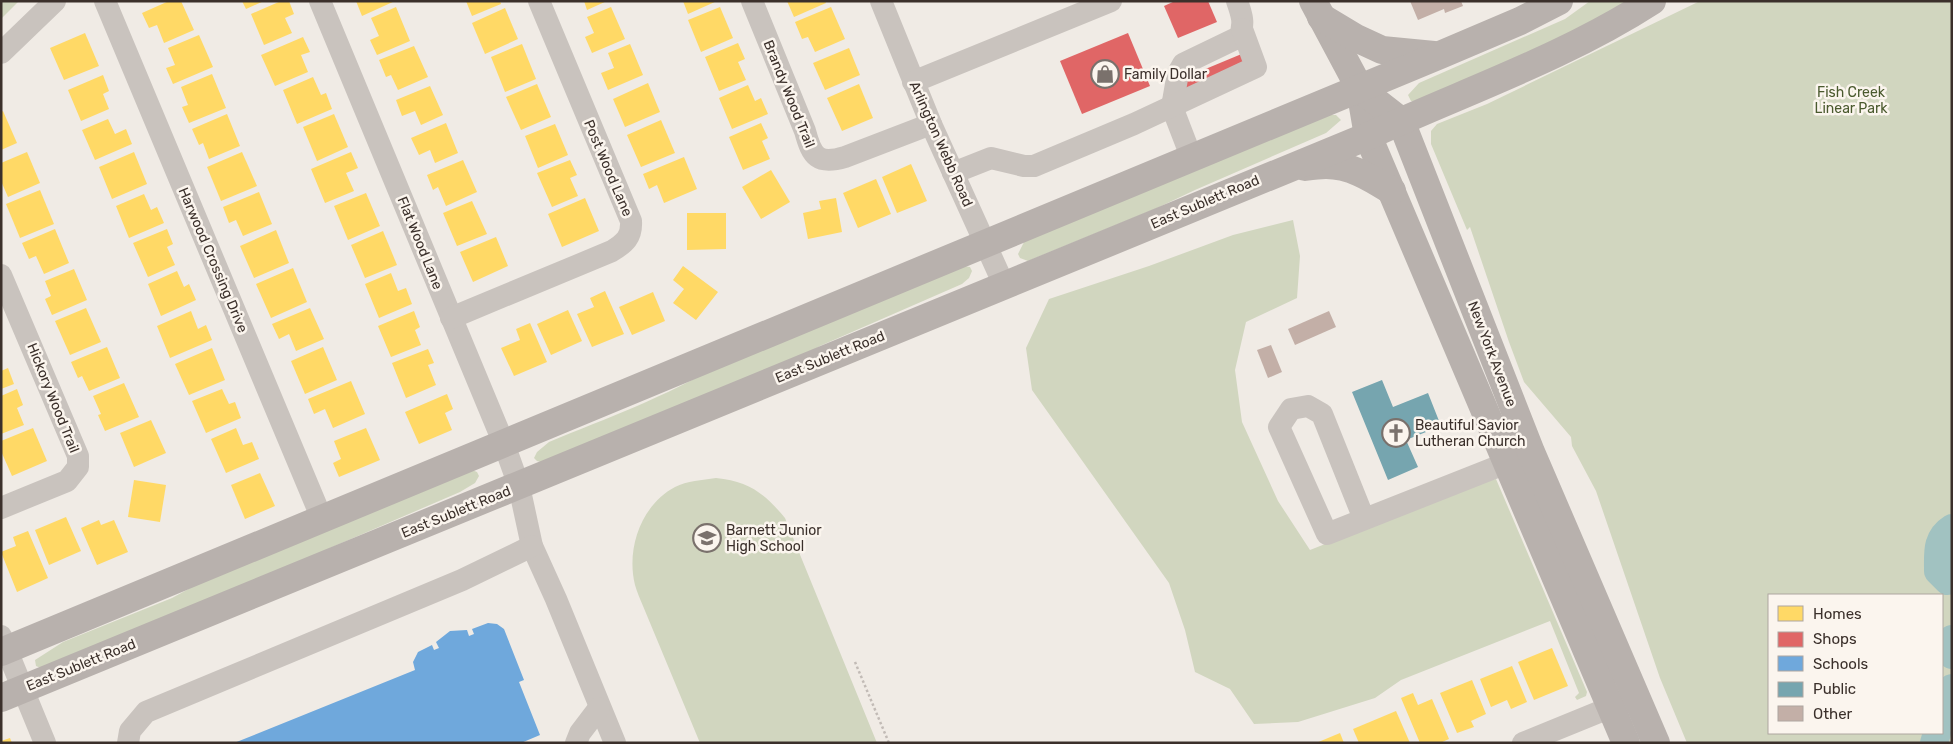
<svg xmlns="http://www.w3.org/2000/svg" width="1953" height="744" font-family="Rubik,sans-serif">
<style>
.green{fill:#d1d6bf;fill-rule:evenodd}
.homes{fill:#ffd966}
.shops{fill:#e06666}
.schools{fill:#6fa8dc}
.public{fill:#76a5af}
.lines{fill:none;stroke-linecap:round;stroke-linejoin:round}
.river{stroke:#a1c2c1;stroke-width:28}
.building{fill:#c3afa7}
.path{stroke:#c2bbb6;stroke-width:2.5;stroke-dasharray:2.5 2.5;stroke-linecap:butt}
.minor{stroke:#c9c3be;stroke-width:22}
.major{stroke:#b8b1ad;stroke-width:28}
.labels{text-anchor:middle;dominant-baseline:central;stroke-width:5;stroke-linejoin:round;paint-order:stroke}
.poi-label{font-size:14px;fill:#3b302b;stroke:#fbf5ee;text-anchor:start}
.park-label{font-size:14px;fill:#4a5a2e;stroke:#fbf5ee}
.street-label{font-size:14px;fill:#3b302b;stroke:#fbf5ee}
</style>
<rect width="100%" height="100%" fill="#f0ebe5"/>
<g class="green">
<path d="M1 1H19L1 19Z"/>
<path d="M1590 1H1636L1593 27 1418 102 1411 101 1408 95 1419 83 1565 19Z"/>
<path d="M1700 1H1952V743H1687L1660 678 1596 491 1572 446 1571 437 1524 382 1509 342 1470 227 1467 230 1431 144V131L1437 124 1487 104ZM1769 595H1942V733H1769Z"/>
<path d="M1327 115H1336L1341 120 1326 133 1195 190 1155 209 1028 261 1020 258 1018 254 1025 240Z"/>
<path d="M1293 220 1300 256 1297 298 1246 322 1235 370 1242 422 1278 501 1310 550 1484 481 1496 479 1587 692 1586 696 1577 700 1575 697 1579 693 1550 621 1401 680 1375 698 1298 722 1254 724 1230 689 1195 672 1185 630 1169 583 1032 390 1026 348 1049 299 1149 266 1233 235Z"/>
<path d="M964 266 970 267 972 271 969 278 962 284 820 346 791 363 544 463 537 461 534 458 537 452 549 442C607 418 666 397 720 364Z"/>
<path d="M472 470 477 472 479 476 475 483 460 492 330 548 300 565 43 669 36 666 35 660 63 642 172 598 238 562Z"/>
<path d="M716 478C749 481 765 494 785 518L877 743H700L643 606C640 599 637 592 635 585 626 549 641 505 675 487 687 481 702 480 716 478Z"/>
</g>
<g class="homes">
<path d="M169 1H181L194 30 164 43 157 25 149 28 142 13Z"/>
<path d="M242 1H264L246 9Z"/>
<path d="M281 1H289L294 14 285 18 292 33 264 45 251 14Z"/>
<path d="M356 1H395L362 16Z"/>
<path d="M466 1H500L501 4 472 16Z"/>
<path d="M584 1H607L587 10Z"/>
<path d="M683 1H717L688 14Z"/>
<path d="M787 1H825L826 3 794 17Z"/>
<path d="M396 7 410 41 377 55 370 40 379 36 371 18Z"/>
<path d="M611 7 625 39 592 53 585 37 594 33 587 17Z"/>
<path d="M720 7 733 38 701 52 688 20Z"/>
<path d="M831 7 845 39 815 52 808 37 802 39 795 22Z"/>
<path d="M505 8 518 39 485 54 472 23Z"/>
<path d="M85 33 99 66 64 80 50 48Z"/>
<path d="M199 35 213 67 173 84 166 68 175 65 168 48Z"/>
<path d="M303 37 310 52 301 55 308 72 275 86 261 55Z"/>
<path d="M738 43 745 59 738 62 746 80 719 91 705 57Z"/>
<path d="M522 44 536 79 505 92 491 57Z"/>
<path d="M630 44 643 75 608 90 601 73 614 68 608 53Z"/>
<path d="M414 46 428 77 398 90 391 75 386 77 379 60Z"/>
<path d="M849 48 860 75 825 90 813 63Z"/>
<path d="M212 74 226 108 189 123 182 107 188 105 181 87Z"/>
<path d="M103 75 109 91 103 94 109 109 81 121 68 90Z"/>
<path d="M313 77 321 95 326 93 332 109 297 124 283 90Z"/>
<path d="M648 83 660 112 625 127 613 99Z"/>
<path d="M537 84 551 117 521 130 506 97Z"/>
<path d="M859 84 873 118 842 131 827 98Z"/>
<path d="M748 85 755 101 761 98 768 114 732 129 719 98Z"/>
<path d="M430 86 443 115 421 125 415 111 402 116 396 100Z"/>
<path d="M3 111 17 143 1 150V112Z"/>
<path d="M227 114 240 146 209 159 203 143 199 145 192 129Z"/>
<path d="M334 114 348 147 317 161 303 127Z"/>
<path d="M108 119 115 134 126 129 132 144 95 160 82 130Z"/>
<path d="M661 120 675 153 641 167 627 135Z"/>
<path d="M446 123 458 153 435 163 430 150 419 155 411 138Z"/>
<path d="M761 123 768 138 762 141 770 159 743 170 729 137Z"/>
<path d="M555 124 568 155 538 168 525 136Z"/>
<path d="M27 152 40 183 8 197 1 181V163Z"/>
<path d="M134 152 147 184 112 199 99 167Z"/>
<path d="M242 152 257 186 221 201 207 167Z"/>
<path d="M351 152 358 168 346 173 354 191 325 203 311 169Z"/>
<path d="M684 157 697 189 664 203 657 185 649 189 643 174Z"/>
<path d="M463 160 477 192 446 206 438 187 433 190 427 175Z"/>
<path d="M570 160 577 175 570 178 578 196 552 207 537 173Z"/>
<path d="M911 164 927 201 897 213 882 177Z"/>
<path d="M771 170 790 202 761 219 742 187Z"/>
<path d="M876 179 891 214 858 228 843 193Z"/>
<path d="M40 190 54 224 20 238 6 204Z"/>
<path d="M259 192 272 224 243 236 236 220 229 223 223 207Z"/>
<path d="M366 193 380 226 348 240 334 206Z"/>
<path d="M144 194 151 210 157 207 164 223 129 238 116 206Z"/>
<path d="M585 198 599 231 562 247 548 214Z"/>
<path d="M836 198 842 232 808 239 803 213 821 209 819 201Z"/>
<path d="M472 201 487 234 457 246 443 213Z"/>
<path d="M687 213H726V249L687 250Z"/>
<path d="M55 229 69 263 44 274 36 256 29 259 22 243Z"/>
<path d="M167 229 173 244 167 247 175 265 148 277 133 243Z"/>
<path d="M276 230 289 263 254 278 240 246Z"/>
<path d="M383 231 397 265 365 278 351 245Z"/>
<path d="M496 237 508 266 473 282 460 252Z"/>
<path d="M683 266 718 292 696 320 673 303 684 289 673 280Z"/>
<path d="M293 268 307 302 271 318 256 284Z"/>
<path d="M74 269 87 300 52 315 45 299 51 296 45 281Z"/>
<path d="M177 271 184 287 189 284 196 300 161 316 148 284Z"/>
<path d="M391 273 398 291 406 288 412 304 379 318 365 284Z"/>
<path d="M605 291 624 334 592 347 577 314 594 307 590 298Z"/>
<path d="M653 292 665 321 632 335 619 307Z"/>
<path d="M86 308 101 342 70 355 55 321Z"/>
<path d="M310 308 324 339 296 351 289 334 279 339 272 324Z"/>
<path d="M568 310 582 341 551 355 537 324Z"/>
<path d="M191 311 198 329 206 325 212 340 170 358 157 326Z"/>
<path d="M414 311 420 327 415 330 421 345 391 357 378 326Z"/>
<path d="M530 323 547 362 514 376 501 348 520 340 516 329Z"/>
<path d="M107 347 120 378 89 391 82 376 78 378 71 362Z"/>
<path d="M323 347 337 380 305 394 291 361Z"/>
<path d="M212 348 225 380 189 395 175 364Z"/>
<path d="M428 349 434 363 428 365 436 385 406 398 392 363Z"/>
<path d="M8 368 14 384 1 389V371Z"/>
<path d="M351 381 365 414 333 428 325 409 314 414 308 399Z"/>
<path d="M124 383 139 417 105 431 98 415 101 414 93 396Z"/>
<path d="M17 389 23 405 17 408 24 425 1 434V396Z"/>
<path d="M222 389 229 404 235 402 241 418 206 433 192 401Z"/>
<path d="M447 394 453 409 445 413 452 430 419 444 405 412Z"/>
<path d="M151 420 166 453 134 467 120 433Z"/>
<path d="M33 428 47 461 12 476 1 451V441Z"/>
<path d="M236 428 243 445 252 442 259 459 226 473 211 439Z"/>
<path d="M366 428 380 460 339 477 333 463 341 459 334 441Z"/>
<path d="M260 473 275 506 245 519 231 485Z"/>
<path d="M134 480 166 485 160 522 128 517Z"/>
<path d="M66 517 81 551 49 565 35 530Z"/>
<path d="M99 520 101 525 114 520 128 552 97 565 81 528Z"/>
<path d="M28 531 48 578 17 592 1 552 16 546 13 537Z"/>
<path d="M1552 648 1568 686 1534 700 1518 662Z"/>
<path d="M1512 666 1527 702 1511 709 1507 700 1491 707 1480 679Z"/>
<path d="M1472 680 1486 714 1471 721 1474 727 1457 733 1440 693Z"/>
<path d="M1413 693 1418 705 1432 699 1449 739 1440 743H1420L1401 698Z"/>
<path d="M1396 711 1410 743H1359L1353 729Z"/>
<path d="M1340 733 1344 743H1316Z"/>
<path d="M10 738 12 743H1V741Z"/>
</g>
<g class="shops">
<path d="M1175 1H1208L1217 22 1178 38 1164 6Z"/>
<path d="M1128 33 1150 86 1082 114 1060 61Z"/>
<path d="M1244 53 1249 66 1185 93 1179 80Z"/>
</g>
<path class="schools" d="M488 623 497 624 504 629 524 680 519 682 540 735 521 743H234L415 670 413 662 418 652 432 645 434 650 439 648 436 642 450 631 467 630 469 636 474 634 472 629Z"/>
<path class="public" d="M1382 380 1393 407 1428 393 1441 426 1406 440 1418 467 1388 480 1352 392Z"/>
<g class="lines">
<g class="river">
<path d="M1952 528C1936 538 1938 553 1938 571L1948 581 1952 580"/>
<path d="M1952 639V655"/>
<path d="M1942 719 1952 688"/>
<path d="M1934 743 1937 733"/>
</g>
</g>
<g class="building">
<path d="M1410 1H1461L1463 6 1445 13 1444 9 1418 20Z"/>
<path d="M1329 311 1336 327 1295 345 1288 329Z"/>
<path d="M1271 345 1282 372 1268 378 1257 350Z"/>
</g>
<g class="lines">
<path class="path" d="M855 662 889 743"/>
<g class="minor">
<path d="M105 1 322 519"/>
<path d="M320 1 504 444 519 486 532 546 556 599 615 743"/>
<path d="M752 1 805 131C812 157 818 165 845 157L931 124"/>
<path d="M881 1 931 124 1004 285"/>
<path d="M1 53 55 1"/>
<path d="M913 82 1111 1"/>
<path d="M1192 159 1172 107 1178 73 1183 64 1239 37C1245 24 1242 15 1237 1"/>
<path d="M953 173 991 158 1024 166H1034L1134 124 1256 67 1242 29"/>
<path d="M1 275 78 456V467L67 481 1 508"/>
<path d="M451 318 612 251C625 243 632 237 631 221L539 1"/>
<path d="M1364 519 1322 414 1308 406 1291 409 1279 427 1327 534 1494 468 1507 462"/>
<path d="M1 636 45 743"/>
<path d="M128 743 130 731 146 712 462 580 532 546"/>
<path d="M576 743 580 733 599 708"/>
<path d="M1523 743 1626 701"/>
</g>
<g class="major">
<path d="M1313 1 1360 89 1368 136 1626 743"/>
<path d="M1321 17 1356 38 1382 50 1434 55"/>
<path d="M1360 89 1401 121 1531 452 1656 743"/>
<path d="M1305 167C1312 166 1319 165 1326 165 1351 165 1371 178 1392 191"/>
<path d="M1 652 1440 55 1520 21 1559 1"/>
<path d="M1 698 1368 136C1463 92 1564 58 1652 1"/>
</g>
</g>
<defs>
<symbol id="shop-ring" viewBox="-11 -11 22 22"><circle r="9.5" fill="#fbf5ee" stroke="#7a716c" stroke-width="1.5"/><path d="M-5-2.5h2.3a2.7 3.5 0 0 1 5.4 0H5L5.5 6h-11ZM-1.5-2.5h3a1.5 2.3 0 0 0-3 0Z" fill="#7a716c"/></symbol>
<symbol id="church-ring" viewBox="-11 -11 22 22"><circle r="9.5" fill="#fbf5ee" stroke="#7a716c" stroke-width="1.5"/><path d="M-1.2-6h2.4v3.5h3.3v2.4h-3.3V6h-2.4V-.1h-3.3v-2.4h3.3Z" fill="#7a716c"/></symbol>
<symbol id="school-ring" viewBox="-11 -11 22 22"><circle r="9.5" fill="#fbf5ee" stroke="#7a716c" stroke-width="1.5"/><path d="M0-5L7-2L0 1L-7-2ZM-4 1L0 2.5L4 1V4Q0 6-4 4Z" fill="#7a716c"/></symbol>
</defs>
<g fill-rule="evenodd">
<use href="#shop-ring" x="1089" y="58" width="32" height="32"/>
<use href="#church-ring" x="1380" y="417" width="32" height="32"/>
<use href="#school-ring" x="691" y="522" width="32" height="32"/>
</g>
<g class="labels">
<g class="poi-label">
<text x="1124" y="74">Family Dollar</text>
<text x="1415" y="425">Beautiful Savior<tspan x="1415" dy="16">Lutheran Church</tspan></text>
<text x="726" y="530">Barnett Junior<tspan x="726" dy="16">High School</tspan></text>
</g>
<g class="park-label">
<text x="1851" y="92">Fish Creek<tspan x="1851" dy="16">Linear Park</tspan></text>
</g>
<g class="street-label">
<text transform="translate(789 94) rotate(68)">Brandy Wood Trail</text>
<text transform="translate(941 144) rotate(66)">Arlington Webb Road</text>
<text transform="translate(608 168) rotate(67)">Post Wood Lane</text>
<text transform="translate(1205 202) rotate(-23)">East Sublett Road</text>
<text transform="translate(420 243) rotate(68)">Flat Wood Lane</text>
<text transform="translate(213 260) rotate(67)">Harwood Crossing Drive</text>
<text transform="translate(1492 354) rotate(69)">New York Avenue</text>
<text transform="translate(830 357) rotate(-22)">East Sublett Road</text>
<text transform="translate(53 398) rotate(68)">Hickory Wood Trail</text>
<text transform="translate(456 512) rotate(-22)">East Sublett Road</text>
<text transform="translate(81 665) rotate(-22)">East Sublett Road</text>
</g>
</g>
<rect width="1953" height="744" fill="none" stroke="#3b302b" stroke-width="5"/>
<rect x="1768" y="594" width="175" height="140" fill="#fbf5ee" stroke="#aea6a0"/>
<rect x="1778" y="606" width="25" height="15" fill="#ffd966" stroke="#aea6a0"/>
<text x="1813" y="619" font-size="15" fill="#3b302b">Homes</text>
<rect x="1778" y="632" width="25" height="15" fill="#e06666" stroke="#aea6a0"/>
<text x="1813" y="644" font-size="15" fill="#3b302b">Shops</text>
<rect x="1778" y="656" width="25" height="15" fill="#6fa8dc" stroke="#aea6a0"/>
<text x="1813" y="669" font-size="15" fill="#3b302b">Schools</text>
<rect x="1778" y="682" width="25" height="15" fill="#76a5af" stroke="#aea6a0"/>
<text x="1813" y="694" font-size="15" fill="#3b302b">Public</text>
<rect x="1778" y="706" width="25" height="15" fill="#c3afa7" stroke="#aea6a0"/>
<text x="1813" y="719" font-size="15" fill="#3b302b">Other</text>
</svg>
